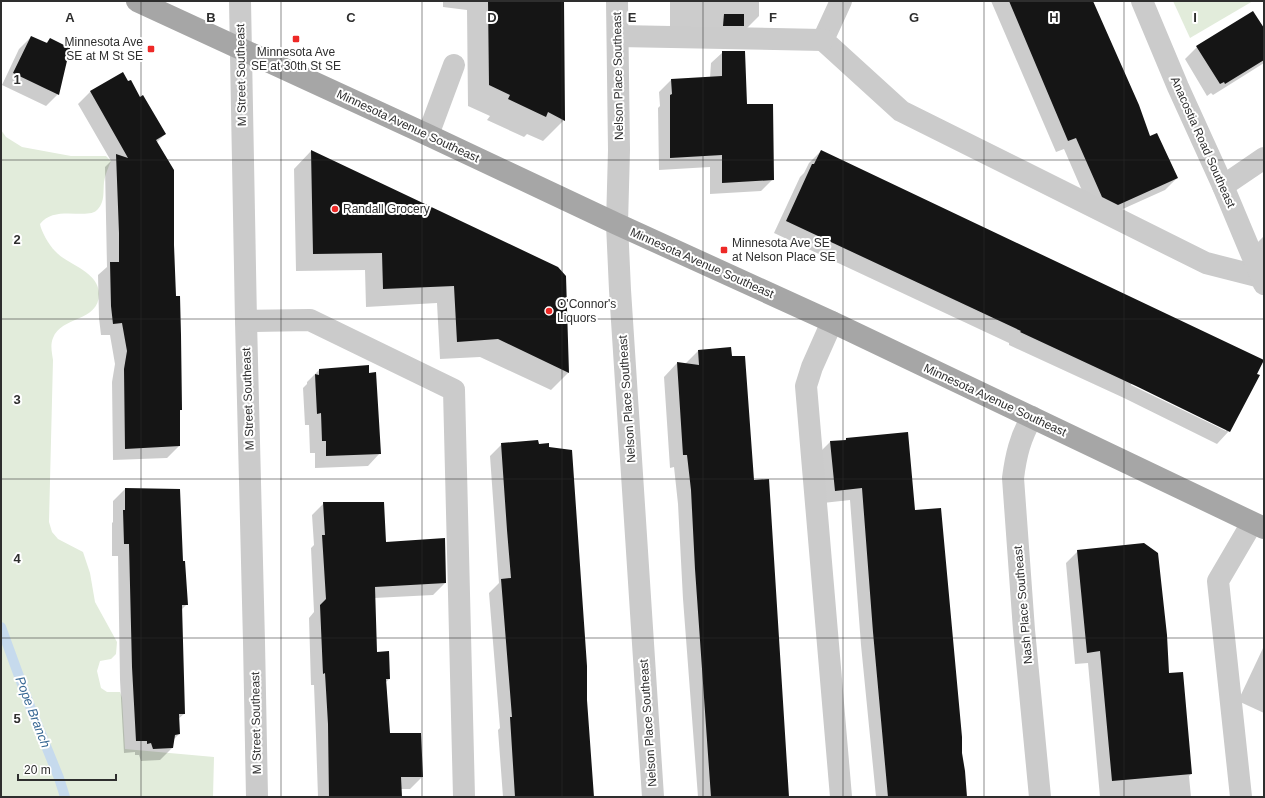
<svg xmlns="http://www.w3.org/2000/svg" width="1265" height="798" font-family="Helvetica,sans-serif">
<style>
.green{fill:#e2ecdb}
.shadow{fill:#0003;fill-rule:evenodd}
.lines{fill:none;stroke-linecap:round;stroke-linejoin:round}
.stream{stroke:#c6daed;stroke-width:10}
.building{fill:#151515}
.minor{stroke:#cbcbcb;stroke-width:22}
.major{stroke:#a6a6a6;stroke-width:22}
.grid{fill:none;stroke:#2e2e2e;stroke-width:1;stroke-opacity:0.55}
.poi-dot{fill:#ee2927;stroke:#fff;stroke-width:1.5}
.labels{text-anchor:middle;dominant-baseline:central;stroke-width:4;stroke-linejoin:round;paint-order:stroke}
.poi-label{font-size:12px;fill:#2e2e2e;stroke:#fff;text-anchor:start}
.street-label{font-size:12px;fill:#2e2e2e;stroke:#fff}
.water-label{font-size:13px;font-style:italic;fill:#386894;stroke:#fff}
.grid-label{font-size:13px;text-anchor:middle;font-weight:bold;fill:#2e2e2e;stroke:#fff;stroke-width:4;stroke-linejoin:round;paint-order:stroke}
</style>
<rect width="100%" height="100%" fill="#fff"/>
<g class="green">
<path d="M1173 1H1253L1190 38Z"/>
<path d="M1 130 6 137 22 147 71 156H106L111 161C108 168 105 175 104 182 103 192 105 201 98 209 89 221 55 204 40 224 41 231 49 245 55 251 67 265 99 271 99 294 99 322 61 316 53 338 50 345 52 353 53 360L49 522 52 532 58 539 83 552 90 573 95 602 117 642 116 654 111 659 100 661 97 671 101 688 107 692H120L122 698 125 749 214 757 213 797H1Z"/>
</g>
<g class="shadow">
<path d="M443 1H563L564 120 543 141 527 134 524 137 487 120 490 116 468 106 467 10 443 7Z"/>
<path d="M670 1H759V16L746 29H670Z"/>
<path d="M991 1H1092L1150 138 1177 178 1165 190 1105 217 1090 209 1064 149 1056 152Z"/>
<path d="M1264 30V63L1213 95 1211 93 1207 96 1185 59 1197 47Z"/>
<path d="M31 37 45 44 50 39 58 94 46 106 2 85 19 49Z"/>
<path d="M723 52 746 105 773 179 761 191 710 194V167L659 170 658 108 660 106 659 92 671 80 710 78 711 63Z"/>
<path d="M123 74 165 134 156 143 173 245 181 409 179 412V446L167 458 113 460 112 382 115 364 110 335H101L99 318 98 275 107 267 105 167 111 161 78 104 90 92Z"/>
<path d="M311 151 565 276 568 373 551 390 480 357 440 359 437 303 366 307 365 270 296 271 294 169Z"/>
<path d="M821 151 1262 361 1256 374 1258 376 1229 431 1217 444 1124 398 1009 345V343L774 233 800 177 804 173 809 163ZM1132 383 1226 429V431L1131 385Z"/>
<path d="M1264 236V282L1246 254Z"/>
<path d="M698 351 754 481 788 797H698L683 599 678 504 674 467 670 468 664 377 677 363 685 364Z"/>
<path d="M368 366 380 453 368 466 315 468V453H310L309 425H305L303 388 307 384V382L319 370Z"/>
<path d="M847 438 914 511 961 754 966 797H876L861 645 850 500 823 503 818 454 830 442 844 441Z"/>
<path d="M502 444 586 700 592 797H503L498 730 500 728 489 593 499 583 490 456Z"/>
<path d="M125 489 182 562 187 604 181 610 184 714 178 719 179 734 174 739 172 748 160 760 141 761 139 755H135V752L124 753 120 680 118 556H112V523L113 522V501Z"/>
<path d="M324 503 445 583 433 595 374 598 376 653 389 679 386 682 389 734 422 777 410 789H400L401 797H318L316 737 314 685H311L309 618 314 612 311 548 314 545 312 515Z"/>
<path d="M1078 551 1168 674 1191 774 1189 776 1191 797H1100L1088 663 1075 664 1066 563Z"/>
<path d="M1264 646V713L1238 701Z"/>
</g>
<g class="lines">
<path class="stream" d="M1 627 31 709 59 778 65 797"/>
</g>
<g class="building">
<path d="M488 1H564L565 121 548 112 546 117 508 99 510 95 489 85Z"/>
<path d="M1009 1H1093L1139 105 1150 136 1157 133 1178 178 1118 205 1102 197 1076 138 1068 141Z"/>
<path d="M1253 11 1264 28V60L1225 84 1224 82 1220 84 1196 46Z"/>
<path d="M724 14H744V26H723Z"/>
<path d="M31 36 47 43 50 38 70 48 59 95 13 73Z"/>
<path d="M722 51H745L747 104H773L774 180 722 183V155L670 158V95L672 94 671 79 722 76Z"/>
<path d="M123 72 128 81 131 80 140 97 143 95 166 134 156 140 174 170V245L176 296H180L181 335 182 410H180V446L125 449 124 369 127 351 122 323 113 324 111 306 110 262H119V233L116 154 128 158 90 91Z"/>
<path d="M311 150 558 267 566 276 569 373 498 339 457 342 454 286 383 289 382 253 313 254Z"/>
<path d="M821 150 1264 360 1257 374 1260 375 1230 432 1136 386 1020 332 1021 331 786 221 812 164H814Z"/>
<path d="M731 347 732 356H745L754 480 769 479 789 797H711L695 569 691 490 687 455H683L677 362 699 365 698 350Z"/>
<path d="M369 365V373L376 372 381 454 326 456V441H322L321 413 317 414 315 374 319 375V369Z"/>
<path d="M908 432 915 510 941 508 962 737V753L965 771 967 797H888L873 632 862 488 835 491 830 441 846 440V438Z"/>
<path d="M538 440 539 444 549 443V447L572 450 587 666V700L594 797H515L510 717H512L501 579 511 578 507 530 501 443Z"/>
<path d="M125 488 180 489 183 561H185L188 605H182L185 714H179L180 734 175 735 173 748 153 749 151 743 147 744V741H136L132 667 129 544H124L123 510H125Z"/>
<path d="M323 502H384L386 542 445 538 446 583 375 587 377 652 389 651 390 679H386L390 733H421L423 777H401L402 797H329L328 724 325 673 323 674 320 605 326 599 322 535H325Z"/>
<path d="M1144 543 1158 553 1167 635 1169 673 1183 672 1192 774 1112 781 1100 651 1087 653 1077 550Z"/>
</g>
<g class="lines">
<g class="minor">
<path d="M240 1 246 321 254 642 257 797"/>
<path d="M617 1 619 150 617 224 620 290 653 797"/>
<path d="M841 1 823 40 901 111 1206 263 1261 277"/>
<path d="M1142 1 1178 87 1223 186 1264 284"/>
<path d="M618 36 823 40"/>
<path d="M428 135 454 65"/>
<path d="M1223 186 1264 158"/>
<path d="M246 321 310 320 454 390 464 797"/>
<path d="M832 322 812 367 806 386 841 797"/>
<path d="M1032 417C1020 438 1016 455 1013 478L1024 630 1040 797"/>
<path d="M1241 797 1218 581 1252 523"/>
</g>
<path class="major" d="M137 1 428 135 617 224 832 322 1264 528"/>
</g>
<path class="grid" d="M141 1V797M281 1V797M422 1V797M562 1V797M703 1V797M843 1V797M984 1V797M1124 1V797M1 160H1264M1 319H1264M1 479H1264M1 638H1264"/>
<g class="poi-dot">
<rect x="292" y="35" width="8" height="8" rx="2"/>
<rect x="147" y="45" width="8" height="8" rx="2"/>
<circle cx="335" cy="209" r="4"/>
<rect x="720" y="246" width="8" height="8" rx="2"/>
<circle cx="549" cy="311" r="4"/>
</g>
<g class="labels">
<g class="poi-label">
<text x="143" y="42" text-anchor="end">Minnesota Ave<tspan x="143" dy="14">SE at M St SE</tspan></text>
<text x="296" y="52" text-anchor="middle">Minnesota Ave<tspan x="296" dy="14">SE at 30th St SE</tspan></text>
<text x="343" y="209">Randall Grocery</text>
<text x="732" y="243">Minnesota Ave SE<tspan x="732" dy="14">at Nelson Place SE</tspan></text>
<text x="557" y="304">O'Connor's<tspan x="557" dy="14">Liquors</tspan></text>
</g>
<g class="street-label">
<text transform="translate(241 75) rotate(-91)">M Street Southeast</text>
<text transform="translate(618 76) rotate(-91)">Nelson Place Southeast</text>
<text transform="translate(408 126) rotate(25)">Minnesota Avenue Southeast</text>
<text transform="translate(1203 142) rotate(66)">Anacostia Road Southeast</text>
<text transform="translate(702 263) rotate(24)">Minnesota Avenue Southeast</text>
<text transform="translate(248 399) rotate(-92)">M Street Southeast</text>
<text transform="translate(627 399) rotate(-94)">Nelson Place Southeast</text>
<text transform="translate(995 400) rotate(25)">Minnesota Avenue Southeast</text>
<text transform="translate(1023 605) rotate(-95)">Nash Place Southeast</text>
<text transform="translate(256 723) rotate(-91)">M Street Southeast</text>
<text transform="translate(648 723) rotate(-94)">Nelson Place Southeast</text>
</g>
<g class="water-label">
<text transform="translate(33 712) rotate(69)">Pope Branch</text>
</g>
</g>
<g class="grid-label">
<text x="70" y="22">A</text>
<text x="211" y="22">B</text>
<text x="351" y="22">C</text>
<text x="492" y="22">D</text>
<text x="632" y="22">E</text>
<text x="773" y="22">F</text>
<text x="914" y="22">G</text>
<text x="1054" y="22">H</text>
<text x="1195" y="22">I</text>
<text x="17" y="84">1</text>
<text x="17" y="244">2</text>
<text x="17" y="404">3</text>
<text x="17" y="563">4</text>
<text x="17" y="723">5</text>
</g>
<rect width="1265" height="798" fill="none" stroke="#2e2e2e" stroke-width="4"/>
<path d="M18 774v6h98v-6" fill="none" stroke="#2e2e2e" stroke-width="2"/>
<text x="24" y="774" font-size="12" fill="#2e2e2e" stroke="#ffffff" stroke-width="3" paint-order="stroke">20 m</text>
</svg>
